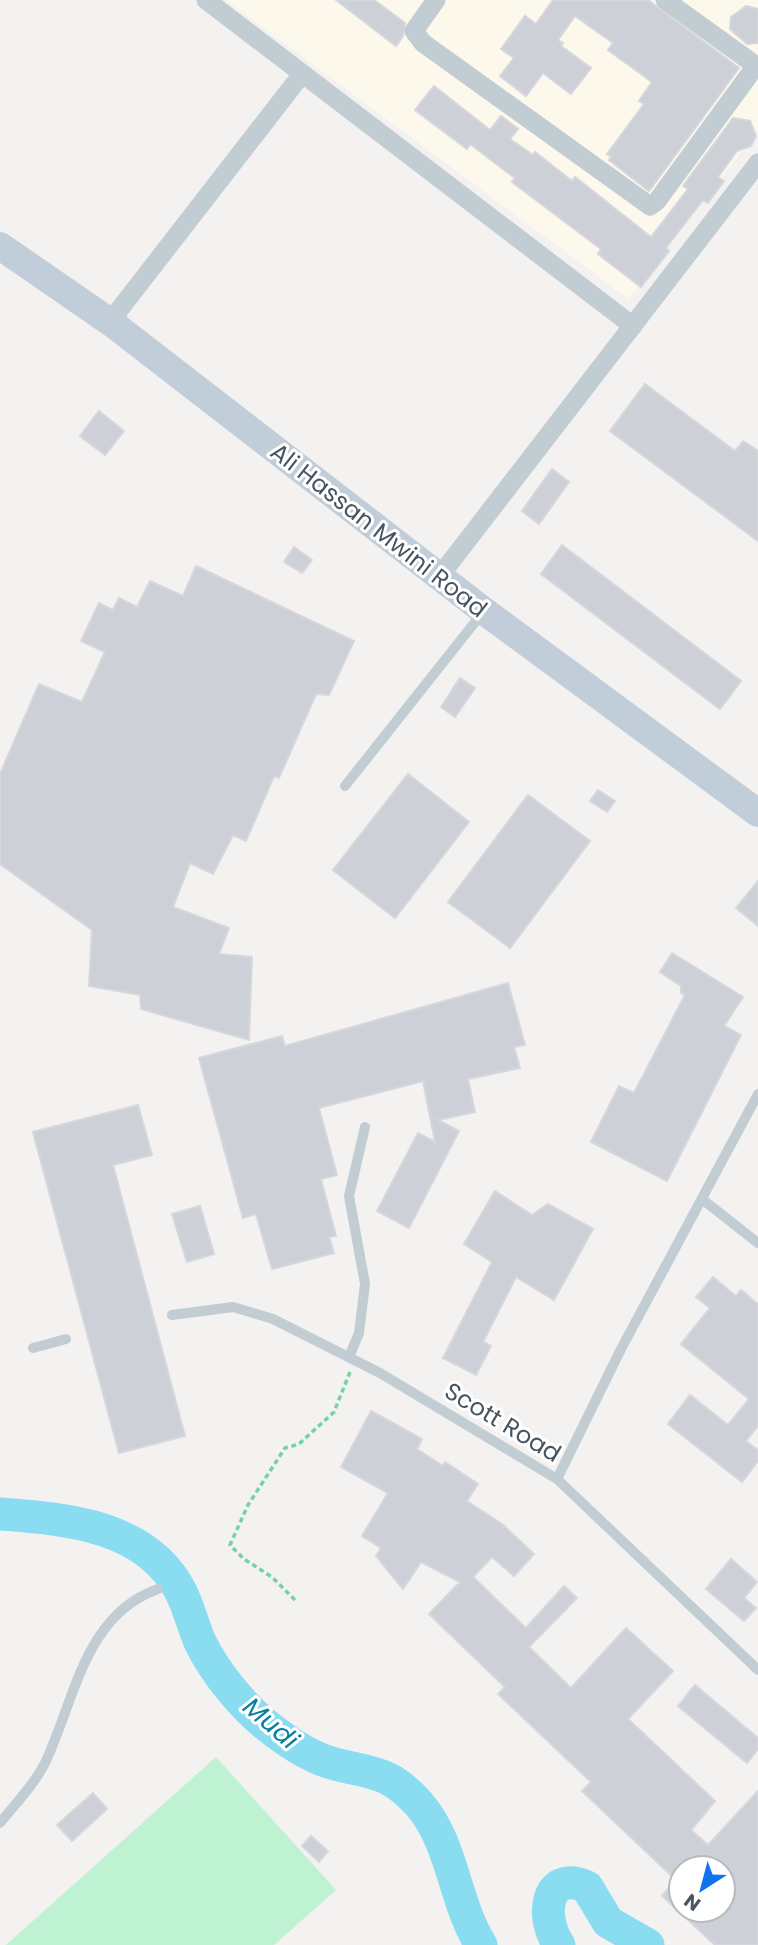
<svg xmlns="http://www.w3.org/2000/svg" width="758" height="1945" font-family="Poppins,sans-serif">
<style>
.commercial{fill:#fdf8ec}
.green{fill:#bff2d2}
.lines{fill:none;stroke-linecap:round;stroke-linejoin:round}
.river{stroke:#8adcf0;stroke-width:33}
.building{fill:#cdd0d6;stroke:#d5d7dd;stroke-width:2;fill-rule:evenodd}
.path{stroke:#75d2a3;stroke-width:3.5;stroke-dasharray:5 3.5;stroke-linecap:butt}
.lane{stroke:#c1ccd3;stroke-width:10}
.street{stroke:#c1ccd3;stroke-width:19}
.secondary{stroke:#c1cdd8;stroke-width:28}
.labels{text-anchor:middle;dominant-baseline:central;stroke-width:6;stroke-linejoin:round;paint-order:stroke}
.street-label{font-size:24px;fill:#485560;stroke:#fff}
.water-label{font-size:26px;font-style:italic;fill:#087f9c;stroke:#fff}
</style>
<rect width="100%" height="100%" fill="#f4f1f1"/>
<path class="commercial" d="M226 0H758V130L629 299Z"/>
<path class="green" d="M216 1757 336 1890 274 1945H6Z"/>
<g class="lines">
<g class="river">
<path d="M0 1514C66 1519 147 1525 181 1592 189 1608 193 1626 200 1642 215 1673 243 1707 270 1728 289 1743 311 1758 335 1764 374 1774 389 1771 419 1804 453 1843 454 1902 481 1945"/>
<path d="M559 1945C540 1918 545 1868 587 1887L608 1922 648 1945"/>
</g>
</g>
<g class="building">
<path d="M336 0H374L405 23 403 36 396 46Z"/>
<path d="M553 0H648L739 68 649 191 609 160 611 157 607 154 644 104 639 101 652 82 608 50 613 43 575 16 558 40 563 43 561 46 591 68 571 94 543 73 526 96 500 76 514 58 501 49 525 16 536 24Z"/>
<path d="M746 6 758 9V43L747 44 730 29 731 17Z"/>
<path d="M434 86 490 130 501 116 518 129 510 139 533 155 535 152 572 181 575 177 651 237 688 189 683 186 733 118 750 121 756 136 751 146 737 151 718 177 724 181 708 203 703 200 666 248 669 251 641 287 598 254 601 249 512 182 515 178 470 144 467 149 415 110Z"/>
<path d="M645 384 735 451 743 441 758 451V541L610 431Z"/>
<path d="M99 411 124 431 105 455 80 436Z"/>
<path d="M552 469 569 482 539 524 522 511Z"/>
<path d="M562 545 741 681 720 709 541 574Z"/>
<path d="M294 547 312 560 302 573 284 562Z"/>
<path d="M196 566 354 641 329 695 316 694 279 778 274 776 246 841 233 835 213 874 190 863 173 907 229 928 219 954 252 957 249 1040 141 1009 140 995 89 986 92 930 0 864V774L39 684 82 702 105 652 81 641 99 603 113 610 119 598 137 607 150 581 183 596Z"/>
<path d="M460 678 475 688 455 717 441 707Z"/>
<path d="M408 774 469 822 395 918 333 870Z"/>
<path d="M598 790 615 801 607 812 590 801Z"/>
<path d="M528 795 590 841 510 948 448 902Z"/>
<path d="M758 881V926L736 908Z"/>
<path d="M672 953 743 997 724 1026 741 1035 667 1181 591 1142 619 1086 634 1093 685 995 681 993V986L660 972Z"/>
<path d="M508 983 525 1045 514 1047 520 1068 468 1079 475 1112 438 1120 459 1131 409 1228 377 1211 418 1133 435 1142 423 1081 319 1108 337 1175 321 1179 336 1236 329 1237 334 1253 272 1269 256 1214 243 1218 199 1058 282 1036 285 1046Z"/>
<path d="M138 1105 152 1155 113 1165 185 1436 119 1453 33 1132Z"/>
<path d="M495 1191 532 1215 548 1204 593 1229 554 1300 516 1277 483 1342 491 1346 476 1375 443 1358 492 1262 464 1244Z"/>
<path d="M200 1206 214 1254 187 1262 172 1214Z"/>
<path d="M713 1277 736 1296 741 1290 758 1304V1426L746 1441 758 1450V1461L742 1482 668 1424 690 1395 728 1425 749 1399 681 1344 710 1308 696 1297Z"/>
<path d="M371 1411 422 1439 417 1449 443 1466 445 1462 478 1484 467 1501 502 1524 534 1554 514 1576 492 1557 473 1577 526 1628 564 1586 577 1598 529 1647 571 1688 626 1628 673 1671 628 1719 715 1801 691 1830 708 1845 758 1791V1945H715L662 1896 676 1880 582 1791 591 1782 498 1694 505 1687 429 1614 460 1582 421 1562 403 1589 376 1556 381 1548 362 1536 388 1493 341 1467ZM681 1868H723V1910H681Z"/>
<path d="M731 1559 757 1582 744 1598 756 1608 744 1621 706 1589Z"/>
<path d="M695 1685 758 1738V1749L747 1763 678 1706Z"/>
<path d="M93 1793 107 1809 72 1841 57 1825Z"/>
<path d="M311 1836 328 1851 319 1862 302 1846Z"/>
</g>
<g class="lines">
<path class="path" d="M295 1600 272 1577 244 1559 230 1545 248 1505 285 1448 299 1444 334 1412 350 1372"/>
<g class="lane">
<path d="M345 786 483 612"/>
<path d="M702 1199 758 1243"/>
<path d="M172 1315 233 1307 273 1319 380 1373 557 1479 758 1670"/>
<path d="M33 1348 66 1339"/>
<path d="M349 1357 359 1333 365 1284 349 1196 365 1127"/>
<path d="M557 1479 621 1349 758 1094"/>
<path d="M0 1823C15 1804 34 1785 45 1763 75 1700 84 1615 158 1589"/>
</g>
<g class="street">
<path d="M206 0 633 326"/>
<path d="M436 0 414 31 423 43 650 206 657 201 752 71 751 62 665 0"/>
<path d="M113 324 119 310 302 74"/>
<path d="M439 577 758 163"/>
</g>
<path class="secondary" d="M0 246 113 324 484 611 758 813"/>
</g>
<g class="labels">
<g class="street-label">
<text transform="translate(379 530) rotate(38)">Ali Hassan Mwini Road</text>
<text transform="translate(503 1422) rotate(31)">Scott Road</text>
</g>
<g class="water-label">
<text transform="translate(271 1723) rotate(41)">Mudi</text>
</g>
</g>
<g transform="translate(702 1889) rotate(216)"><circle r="33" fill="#ffffff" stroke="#b6bbbf" stroke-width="2"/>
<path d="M0-5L12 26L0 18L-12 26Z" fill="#1173ee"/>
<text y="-10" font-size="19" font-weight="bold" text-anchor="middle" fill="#485560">N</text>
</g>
</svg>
